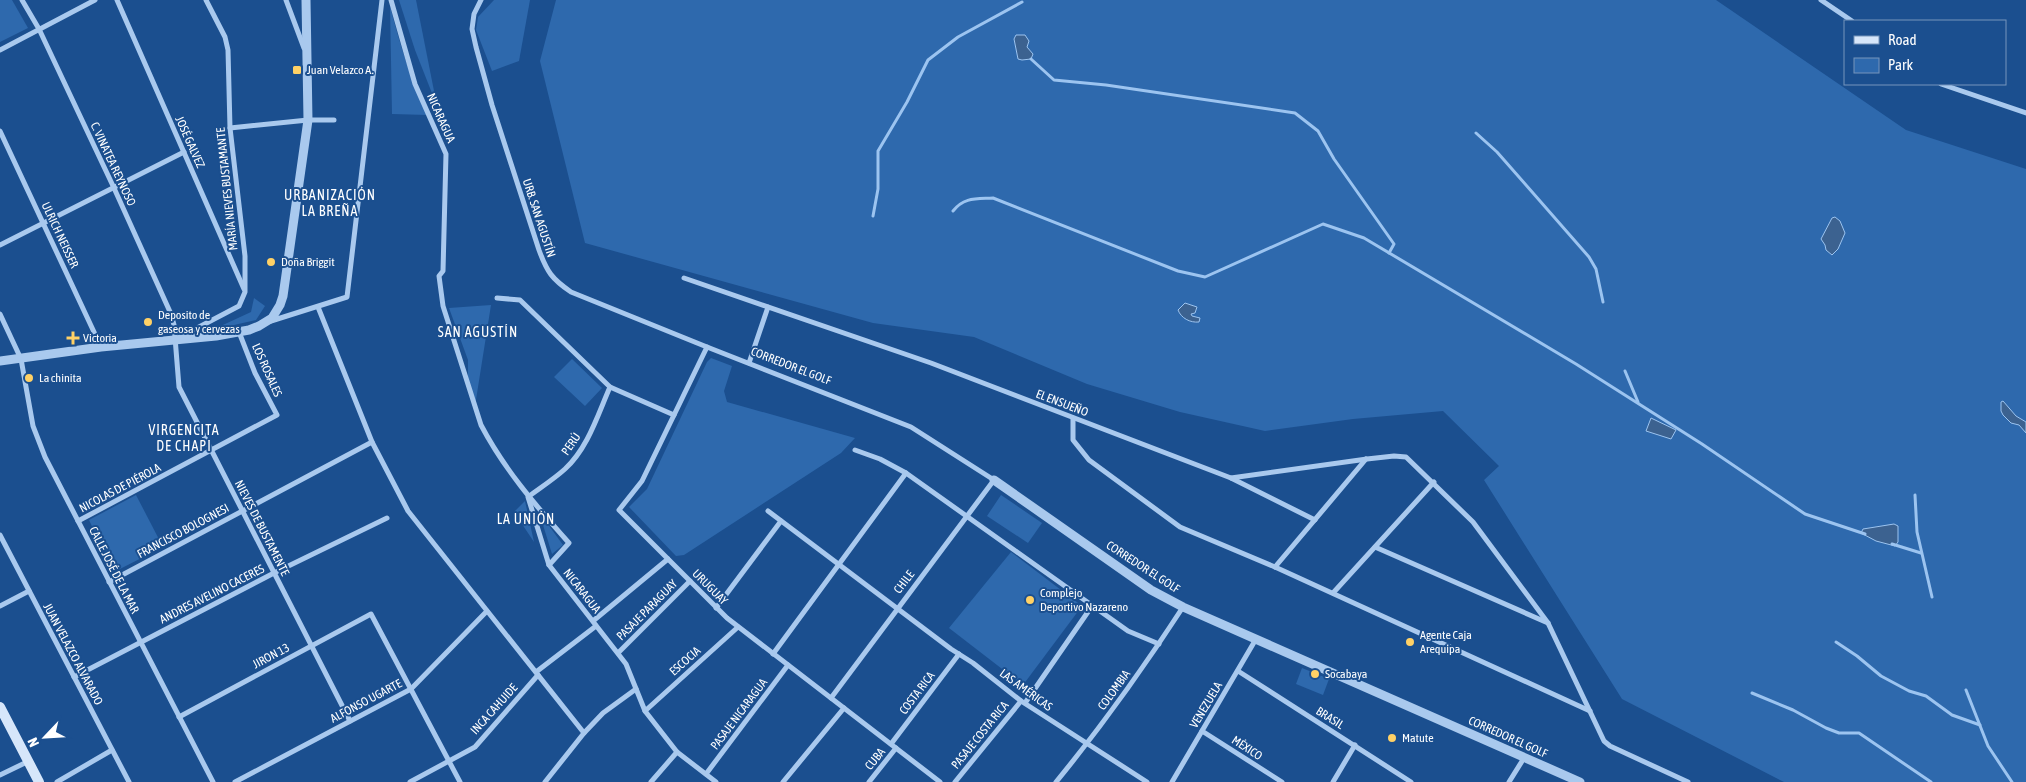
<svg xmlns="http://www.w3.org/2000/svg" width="2026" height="782" font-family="'Asap Condensed',sans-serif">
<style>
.green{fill:#2e69ad}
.water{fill:#3c6290;stroke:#9cc4f0}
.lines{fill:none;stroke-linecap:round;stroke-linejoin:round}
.stream{stroke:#9cc4f0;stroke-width:3}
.minor{stroke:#a9c9ee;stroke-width:5}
.tertiary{stroke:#a9c9ee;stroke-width:9}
.secondary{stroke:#d6e6fa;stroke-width:10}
.poi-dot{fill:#ffd166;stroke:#1b4f8f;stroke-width:2}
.labels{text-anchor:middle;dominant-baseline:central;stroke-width:4;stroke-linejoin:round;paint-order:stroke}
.poi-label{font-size:12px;fill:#fff;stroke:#1b4f8f;text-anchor:start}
.street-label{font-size:12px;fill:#fff;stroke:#1b4f8f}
.neighbourhood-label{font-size:14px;letter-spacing:1px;fill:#fff;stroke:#1b4f8f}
</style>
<rect width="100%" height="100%" fill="#1b4f8f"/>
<g class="green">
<path d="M0 0H12L28 28 0 42Z"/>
<path d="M399 0H416L437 106 415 50Z"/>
<path d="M494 0H530L519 61 492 71 476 30 478 17Z"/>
<path d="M556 0H1716L1906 130 2026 169V782H1784L1622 699 1484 480 1499 466 1443 411 1353 419 1265 431 1180 412 1087 384 974 337 873 323 585 243 540 61Z"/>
<path d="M390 6C400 45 410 78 428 115L392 114Z"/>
<path d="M254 298 265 306 256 320 212 330 251 312Z"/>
<path d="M491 305 475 406 468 379V360L449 308Z"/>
<path d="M711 358 732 366 724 391 727 402 855 438 841 453 684 555 676 556 629 507 647 489 707 362Z"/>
<path d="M572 359 602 388 585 406 554 377Z"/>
<path d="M136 495 163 547 114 572 89 520Z"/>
<path d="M1001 495 1042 523 1028 543 987 516Z"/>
<path d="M525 501 534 542 514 512Z"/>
<path d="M539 512 563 545 552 554Z"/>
<path d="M1011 552 1082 606 1023 685 949 628Z"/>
<path d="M1302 668 1329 679 1323 695 1296 684Z"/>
</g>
<g class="water">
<path d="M1016 35H1025L1029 41 1027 47 1033 54 1031 59 1022 60 1018 59 1014 39Z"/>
<path d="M1835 217 1840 221 1845 233 1838 249 1832 255 1826 250 1825 245 1821 239 1832 218Z"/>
<path d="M1185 303 1197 307 1195 313 1191 314 1192 316 1200 318 1199 322C1190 323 1181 318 1178 310Z"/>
<path d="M2003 401 2016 416 2026 422V433L2019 425 2011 423 2003 415 2001 411V402Z"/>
<path d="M1651 418 1676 430 1671 439 1646 431Z"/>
<path d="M1894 524 1898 526V542L1895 546 1876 541 1861 533 1863 529Z"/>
</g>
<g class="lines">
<g class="stream">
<path d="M1031 59 1054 80 1106 85 1295 113 1318 131 1334 159 1394 244 1389 253"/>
<path d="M1476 133 1497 152 1589 257 1596 269 1603 302"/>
<path d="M953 211C964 197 976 199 993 198L1178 271 1205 277 1323 224 1364 238 1576 364 1702 444 1805 514 1865 534"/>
<path d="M873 216 878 189V151L907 102 928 60 958 37 1022 2"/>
<path d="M1625 371 1638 402"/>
<path d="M1915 495 1917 532 1932 597"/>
<path d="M1892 544 1921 553"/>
<path d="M1836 642 1857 656 1881 676 1909 691 1926 696 1952 715 1980 725"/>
<path d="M1966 690 1988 746 2012 782"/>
<path d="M1752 693 1793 710 1826 728 1839 733H1859L1931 782"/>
</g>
<g class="minor">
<path d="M22 0 39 29 114 188 171 314 174 325 179 387 350 721"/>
<path d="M117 0 244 289"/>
<path d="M286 0 304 48"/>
<path d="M391 0 415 84 446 154 443 271 439 276 443 306 481 425C504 469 536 506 569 543L549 565"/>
<path d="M481 0 474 14 472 29 476 47 492 105 539 250C547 272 552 279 571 292L707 347 911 427 994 480 831 698"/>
<path d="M1821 0 1852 21"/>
<path d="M0 50 95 0"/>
<path d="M1941 84 2026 113"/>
<path d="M230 128 308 120H334"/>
<path d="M0 131 101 347"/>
<path d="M0 245 184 152"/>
<path d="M684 278 931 363 1231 478 1367 459 1394 456 1406 457 1473 522 1548 623 1604 741 1610 746 1688 782"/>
<path d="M497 298 520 300 610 387 674 415"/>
<path d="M318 307 372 442 408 511 584 733"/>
<path d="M0 314 21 359 33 426 45 457 213 782"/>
<path d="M271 321 347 297 382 0"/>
<path d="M180 337 239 306 245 292V256L230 128 228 50 225 37 206 0"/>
<path d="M707 347 642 481 619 510 727 618 940 782"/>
<path d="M749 363 768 307"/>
<path d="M610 387C598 414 588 448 565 469 554 479 540 488 528 497L549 565 626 664 645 711 677 752 716 782"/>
<path d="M1073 418V440L1089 460 1180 527 1275 567 1590 711"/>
<path d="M855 450 880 459 906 473 1128 631 1159 644"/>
<path d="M1231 478 1315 520"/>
<path d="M768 511 951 649 973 663 1021 701 1147 782"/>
<path d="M78 521 277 415 255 373 239 332"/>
<path d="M0 535 129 782"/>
<path d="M1375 547 1548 623"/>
<path d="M1275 567 1366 459"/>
<path d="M109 582 372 442"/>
<path d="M1333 593 1434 482"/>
<path d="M0 606 29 591"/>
<path d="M716 608 781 521"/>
<path d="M593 621 668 559"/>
<path d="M618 653 690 581"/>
<path d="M773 654 906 473"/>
<path d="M1238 671 1411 782"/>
<path d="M536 672 596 626"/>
<path d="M74 677 274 573 387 518"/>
<path d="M1025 703 1092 606"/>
<path d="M645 711 738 627"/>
<path d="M179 717 371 614 460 782"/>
<path d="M1202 731 1282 782"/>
<path d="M891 744 959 654"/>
<path d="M706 774 788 665"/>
<path d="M0 775 29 761"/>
<path d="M57 782 112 750"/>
<path d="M235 782 411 689 487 611"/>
<path d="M410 782 475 747 538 675"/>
<path d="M545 782 584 733 603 713 636 689"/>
<path d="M651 782 677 752"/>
<path d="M783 782 844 708"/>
<path d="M869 782 896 748"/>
<path d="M955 782 1021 701"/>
<path d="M1056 782C1102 726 1144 667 1183 607"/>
<path d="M1172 782 1256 639"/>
<path d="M1333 782 1355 745"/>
<path d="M1509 782 1524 758"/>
</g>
<g class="tertiary">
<path d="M0 361 101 347 216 336 249 330 259 326 272 318 280 305 283 296 308 120 306 0"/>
<path d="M994 480 1151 590 1183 607 1580 782"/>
</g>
<path class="secondary" d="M0 707 39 782"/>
</g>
<g class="poi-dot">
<rect x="292" y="65" width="10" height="10" rx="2.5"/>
<circle cx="271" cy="262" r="5"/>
<circle cx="148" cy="322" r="5"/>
<path d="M70.5 330.5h5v5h5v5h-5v5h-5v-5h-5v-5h5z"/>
<circle cx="29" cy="378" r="5"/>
<circle cx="1030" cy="600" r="5"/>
<circle cx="1410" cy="642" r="5"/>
<circle cx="1315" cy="674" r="5"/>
<circle cx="1392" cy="738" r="5"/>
</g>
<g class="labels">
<g class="poi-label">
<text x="307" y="70">Juan Velazco A.</text>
<text x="281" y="262">Doña Briggit</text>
<text x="158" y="315">Deposito de<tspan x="158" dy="14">gaseosa y cervezas</tspan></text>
<text x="83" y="338">Victoria</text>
<text x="39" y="378">La chinita</text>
<text x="1040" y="593">Complejo<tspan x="1040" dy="14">Deportivo Nazareno</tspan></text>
<text x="1420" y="635">Agente Caja<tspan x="1420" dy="14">Arequipa</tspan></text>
<text x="1325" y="674">Socabaya</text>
<text x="1402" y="738">Matute</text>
</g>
<g class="street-label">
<text transform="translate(441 118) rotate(66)">NICARAGUA</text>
<text transform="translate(190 142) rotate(66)">JOSÉ GALVEZ</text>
<text transform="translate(113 164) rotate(65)">C. VINATEA REYNOSO</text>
<text transform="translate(227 189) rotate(-96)">MARÍA NIEVES BUSTAMANTE</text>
<text transform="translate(539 218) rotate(72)">URB. SAN AGUSTÍN</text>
<text transform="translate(60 235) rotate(65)">ULRICH NEISSER</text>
<text transform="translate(791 366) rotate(21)">CORREDOR EL GOLF</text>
<text transform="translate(267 370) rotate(66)">LOS ROSALES</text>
<text transform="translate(1062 403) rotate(21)">EL ENSUEÑO</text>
<text transform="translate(571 444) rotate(-55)">PERÚ</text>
<text transform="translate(120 488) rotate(-28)">NICOLAS DE PIÉROLA</text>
<text transform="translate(262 528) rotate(63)">NIEVES DE BUSTAMENTE</text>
<text transform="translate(183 531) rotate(-28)">FRANCISCO BOLOGNESI</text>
<text transform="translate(1143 567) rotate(33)">CORREDOR EL GOLF</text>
<text transform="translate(114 570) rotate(63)">CALLE JOSÉ DE LA MAR</text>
<text transform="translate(904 582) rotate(-53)">CHILE</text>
<text transform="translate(710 587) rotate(45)">URUGUAY</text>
<text transform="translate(582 591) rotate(52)">NICARAGUA</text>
<text transform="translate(212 594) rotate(-27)">ANDRES AVELINO CACERES</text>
<text transform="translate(647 610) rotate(-45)">PASAJE PARAGUAY</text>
<text transform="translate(73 654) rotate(62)">JUAN VELAZCO ALVARADO</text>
<text transform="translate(271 656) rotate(-28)">JIRON 13</text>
<text transform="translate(685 661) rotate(-42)">ESCOCIA</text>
<text transform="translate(1026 690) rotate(36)">LAS AMÉRICAS</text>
<text transform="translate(1114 690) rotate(-54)">COLOMBIA</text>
<text transform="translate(917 693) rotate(-53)">COSTA RICA</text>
<text transform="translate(366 701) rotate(-28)">ALFONSO UGARTE</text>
<text transform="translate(1206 705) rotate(-59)">VENEZUELA</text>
<text transform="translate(494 709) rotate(-48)">INCA CAHUIDE</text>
<text transform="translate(739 714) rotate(-53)">PASAJE NICARAGUA</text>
<text transform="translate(1330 718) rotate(32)">BRASIL</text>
<text transform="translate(980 735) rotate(-51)">PASAJE COSTA RICA</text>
<text transform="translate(1508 737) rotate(24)">CORREDOR EL GOLF</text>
<text transform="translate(1247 748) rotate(33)">MÉXICO</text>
<text transform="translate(875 759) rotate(-51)">CUBA</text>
</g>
<g class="neighbourhood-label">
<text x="330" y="195">URBANIZACIÓN<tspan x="330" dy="16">LA BREÑA</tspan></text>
<text x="478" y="332">SAN AGUSTÍN</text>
<text x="184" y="430">VIRGENCITA<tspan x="184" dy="16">DE CHAPI</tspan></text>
<text x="526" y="519">LA UNIÓN</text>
</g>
</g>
<rect x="1844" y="20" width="162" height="65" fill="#1b4f8f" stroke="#7695bc"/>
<rect x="1854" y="36" width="25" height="8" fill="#d6e6fa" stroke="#7695bc"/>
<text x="1888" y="45" font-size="15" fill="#ffffff">Road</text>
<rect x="1854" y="58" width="25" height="15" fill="#2e69ad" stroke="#7695bc"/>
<text x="1888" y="70" font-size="15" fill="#ffffff">Park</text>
<g transform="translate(45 737) rotate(245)" stroke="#1b4f8f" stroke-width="4" paint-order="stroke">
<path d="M0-4L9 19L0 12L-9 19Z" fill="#ffffff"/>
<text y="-8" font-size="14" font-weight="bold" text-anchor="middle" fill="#ffffff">N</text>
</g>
</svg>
